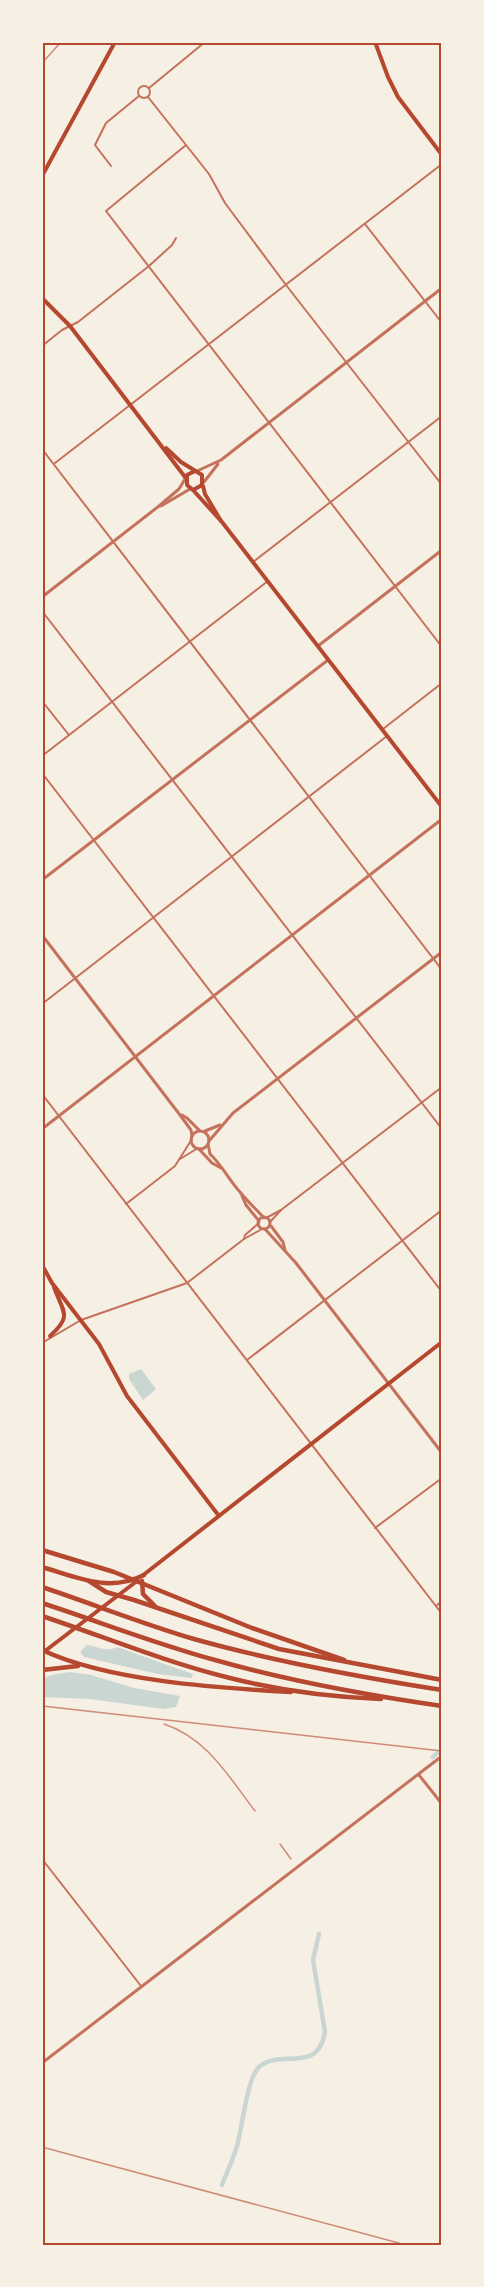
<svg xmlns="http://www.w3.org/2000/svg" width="484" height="2287" font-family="'Alegreya Sans',sans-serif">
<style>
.water{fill:#c9d6d2}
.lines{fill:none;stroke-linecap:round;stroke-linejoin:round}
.canal{stroke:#c9d6d2;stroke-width:4.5}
.minor{stroke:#c5725c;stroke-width:2}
.tertiary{stroke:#c5725c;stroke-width:3}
.secondary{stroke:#b5482f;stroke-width:4}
.primary{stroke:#b5482f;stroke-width:4}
.trunk{stroke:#b5482f;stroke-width:4}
.motorway{stroke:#b5482f;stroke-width:4.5}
.rail{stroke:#cf8b77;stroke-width:1.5}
.neatline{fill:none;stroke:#b5482f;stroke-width:2}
</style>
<rect width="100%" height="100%" fill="#f6efe4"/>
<g class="water">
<path d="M141 1369 156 1389 143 1400 129 1379V1374Z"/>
<path d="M87 1645C97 1646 107 1653 117 1647L193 1674 192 1678 158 1674 84 1657 80 1652Z"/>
<path d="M69 1672 91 1675 134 1688 180 1696 176 1707 164 1709 89 1699 42 1697V1679L51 1675Z"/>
</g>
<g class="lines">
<g class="canal">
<path d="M433 1757 438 1752"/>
<path d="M222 2185C227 2172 233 2160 237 2146 242 2129 247 2078 259 2067 280 2048 318 2075 325 2032L313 1960 319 1934"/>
</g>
<g class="minor">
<circle cx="144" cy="92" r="6"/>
<path d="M149 88 205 42"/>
<path d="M148 97 209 174 225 203 286 285 442 485"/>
<path d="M186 145 106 211 442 647"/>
<path d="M111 166 95 145 106 123 139 96"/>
<path d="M365 224 442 323"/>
<path d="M42 346 62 330 78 322 149 266 172 245 176 238"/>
<path d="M42 449 442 970"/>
<path d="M55 463 442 164"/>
<path d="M253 562 442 416"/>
<path d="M42 611 442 1129"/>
<path d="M42 701 69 735"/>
<path d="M383 729 442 683"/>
<path d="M42 756 268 581"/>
<path d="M42 773 442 1292"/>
<path d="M42 1004 387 736"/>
<path d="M42 1094 442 1614"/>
<path d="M180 1159 198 1148"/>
<path d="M126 1204 175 1166 192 1139"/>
<path d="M266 1218 281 1210"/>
<path d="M270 1222 281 1210 442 1087"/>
<path d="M244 1239 245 1235 259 1223"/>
<path d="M42 1343 81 1320 187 1283 244 1239 262 1229"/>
<path d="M247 1360 442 1210"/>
<path d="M375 1528 442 1478"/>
<path d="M436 1606 442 1601"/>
<path d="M42 1859 141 1986"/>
</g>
<g class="tertiary">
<path d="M197 471 221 460 442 288"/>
<path d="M204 482 218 464"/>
<path d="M161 506 190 489"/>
<path d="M42 597 159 506 179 489 185 479"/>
<path d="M318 646 442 550"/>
<path d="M42 880 328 660"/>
<path d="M42 935 180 1115 191 1130 192 1136"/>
<path d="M182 1115 187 1118 199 1130"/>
<path d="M42 1129 442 819"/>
<path d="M205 1131 220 1125"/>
<circle cx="200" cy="1140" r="9"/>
<path d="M209 1141 233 1113 442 952"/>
<path d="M208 1144 210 1154C222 1165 229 1180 240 1192 247 1201 256 1209 264 1218"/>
<path d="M199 1149 212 1163 221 1168"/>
<path d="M242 1196 246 1205 259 1221"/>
<circle cx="264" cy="1223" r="6"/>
<path d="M271 1226 283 1242 285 1250"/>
<path d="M265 1229 296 1263 442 1453"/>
<path d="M419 1775 442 1804"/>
<path d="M42 2063 442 1756"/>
</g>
<g class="secondary">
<path d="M375 42 388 77 398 97 442 155"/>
<path d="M42 298 70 326 185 477"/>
<path d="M166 448 181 462 202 475V485L193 490"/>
<path d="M195 471 187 475V485L193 490 222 522 442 807"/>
<path d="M203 486 205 494 221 521"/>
<path d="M42 1265 52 1283 99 1344 127 1396 219 1516"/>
<path d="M50 1336C73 1315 63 1313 54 1287"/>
</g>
<g class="primary">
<path d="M142 1576 442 1342"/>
<path d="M45 1651 137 1581"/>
</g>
<path class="trunk" d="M42 176 115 42"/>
<g class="motorway">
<path d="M42 1550 114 1572 252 1628 344 1660"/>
<path d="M42 1567C76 1577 109 1593 144 1575"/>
<path d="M89 1581 106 1592 134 1600 279 1649 442 1680"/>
<path d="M142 1581 143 1594 155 1606"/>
<path d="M42 1587C93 1604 143 1624 194 1639 276 1662 359 1677 442 1690"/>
<path d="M42 1603C100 1622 156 1644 215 1660 289 1681 366 1695 442 1706"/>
<path d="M42 1616C102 1636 165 1662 226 1677 276 1690 329 1697 381 1699"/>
<path d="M42 1650C108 1681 217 1688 291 1692"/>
<path d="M42 1670 78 1666"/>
</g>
<g class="rail">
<path d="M42 63 61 42"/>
<path d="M42 1706 442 1751"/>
<path d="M164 1724C207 1738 229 1777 255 1811"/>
<path d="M280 1844 291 1859"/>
<path d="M42 2147 406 2245"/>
</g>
</g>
<rect width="484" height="2287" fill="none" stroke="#f6efe4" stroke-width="87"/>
<rect x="44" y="44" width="396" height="2200" class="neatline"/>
</svg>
